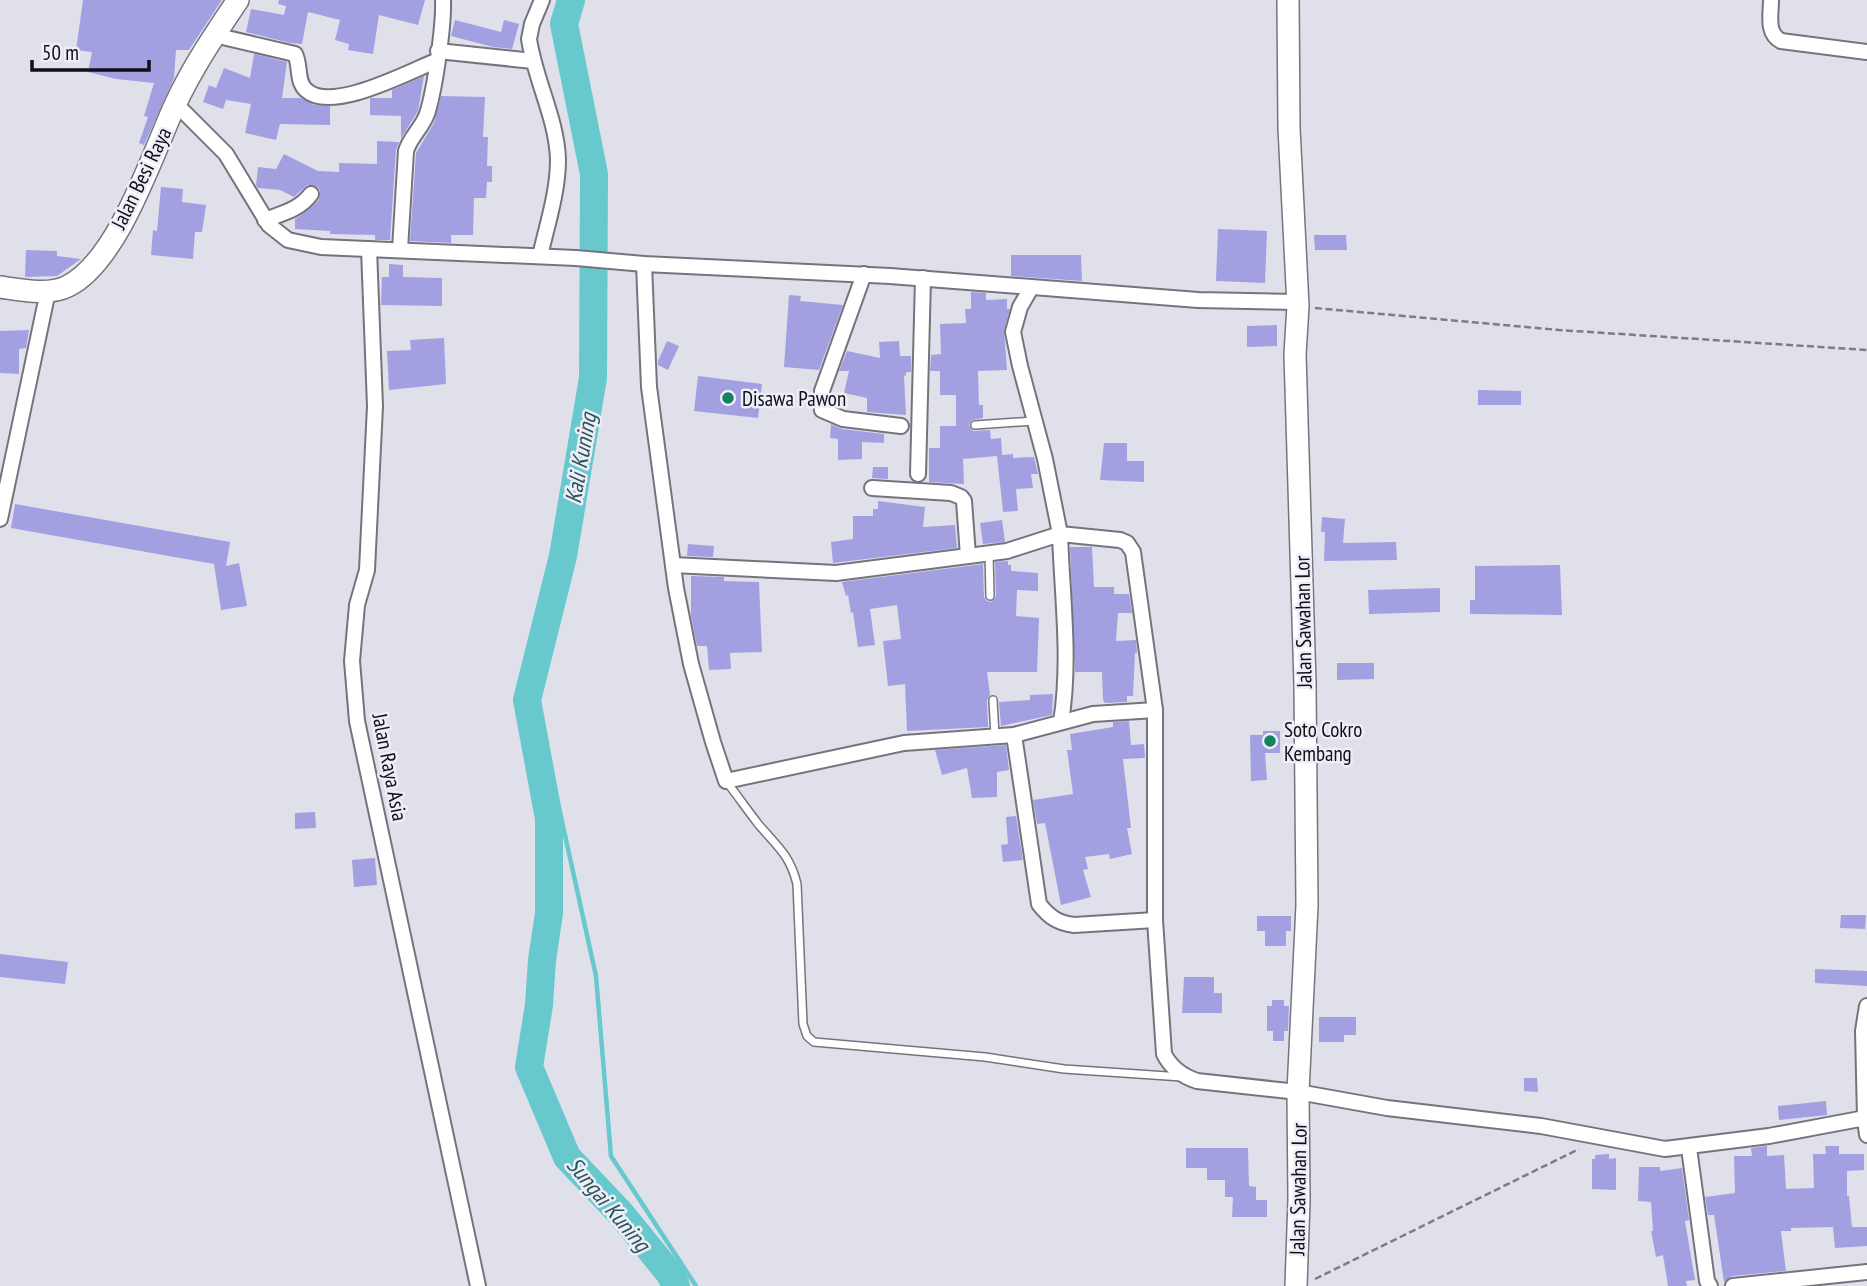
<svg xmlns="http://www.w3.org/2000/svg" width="1867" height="1286" font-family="'PT Sans Narrow',sans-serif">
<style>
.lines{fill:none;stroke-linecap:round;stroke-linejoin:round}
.stream{stroke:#67c9ce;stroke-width:4.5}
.river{stroke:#67c9ce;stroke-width:28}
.building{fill:#a3a0e1}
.lane-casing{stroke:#75747e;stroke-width:10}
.street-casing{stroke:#75747e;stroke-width:18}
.secondary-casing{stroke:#75747e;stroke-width:24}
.path{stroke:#7d7c84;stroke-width:2.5;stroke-dasharray:7 3.5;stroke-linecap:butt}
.lane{stroke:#fff;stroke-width:7}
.street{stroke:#fff;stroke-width:14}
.secondary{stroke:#fff;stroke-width:21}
.poi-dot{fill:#168360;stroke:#eeedf8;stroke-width:2.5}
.labels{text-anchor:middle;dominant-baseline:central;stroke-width:5;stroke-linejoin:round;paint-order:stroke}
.street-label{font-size:21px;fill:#100f13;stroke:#eeedf8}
.poi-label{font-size:21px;fill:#100f13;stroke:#eeedf8;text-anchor:start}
.water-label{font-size:23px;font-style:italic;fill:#295558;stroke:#eeedf8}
</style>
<rect width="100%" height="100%" fill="#e0e0eb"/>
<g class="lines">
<path class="stream" d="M537 687 535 699 596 976 611 1156 696 1286"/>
<path class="river" d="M571 0 564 24 594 174 593 378 563 556 527 700 549 819V913L542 960 539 1005 529 1067 567 1157 622 1215 670 1274 676 1286"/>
</g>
<g class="building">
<path d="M83 0H222L189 50H176L174 78 144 145 139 143 148 117 144 116 154 83 116 79 88 72 92 52 76 50Z"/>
<path d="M279 0H425L418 25 379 15 373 54 348 50 349 44 335 40 340 20 308 12 302 44 290 43 246 32 251 9 284 15 286 6 278 4Z"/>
<path d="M455 20 501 32 504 20 519 24 512 49 493 47 451 36Z"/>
<path d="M254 54 287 62 282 98H301L314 105 330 106V125L280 124 276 140 245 133 251 104 226 100 223 109 203 102 209 85 216 88 224 68 250 78Z"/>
<path d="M424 76 418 111 401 138V116L370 115V98H392V90Z"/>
<path d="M441 96 485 97 483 137H488L487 166H492V182H487L486 198H474L473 235H451V243L410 241 416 153 434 123Z"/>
<path d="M377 141 399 142 396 150 390 240H375V235L330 234V231L295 229V219L307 211 319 200 320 192 318 187 307 185 294 197 280 190 258 188 256 185 258 167 276 169 284 154 318 171 339 172V163L377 164Z"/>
<path d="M161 187 183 189 182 202 206 205 202 232H195L193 259 151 255 153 230 157 231Z"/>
<path d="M1218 229 1267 231 1265 283 1216 281Z"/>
<path d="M1314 235H1346L1347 250H1315Z"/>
<path d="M26 250 57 251V256L81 259 57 276 25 277Z"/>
<path d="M1011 255H1081L1082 281 1011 276Z"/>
<path d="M389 264 403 265V277L442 278V306L381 305 382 277H389Z"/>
<path d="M971 292 986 293V300L1007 299V309H1010L1004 330 1007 370 978 371 979 405H983V418L972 420 969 425 973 431 990 430 991 439 1001 438 1002 455 1013 454V458L1034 457 1038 474H1031L1033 488 1016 489 1018 511 1003 512 997 456 963 459 964 484 929 482V448H940V426H956V395H940V371H930L931 355 941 354 940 324 966 323 965 309H971Z"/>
<path d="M789 295 801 296 800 301 843 305 819 370 784 367Z"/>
<path d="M1277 325V346L1247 347V326Z"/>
<path d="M29 330 26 348 19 349V374L0 373V331Z"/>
<path d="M444 338 446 384 389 390 387 351 411 350 410 340Z"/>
<path d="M667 341 679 346 668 370 658 365V361Z"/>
<path d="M899 341 900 356H911V372H906V375L904 376 906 415 867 412V398L844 393 849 371H839L847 351 880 358 879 342Z"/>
<path d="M698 376 762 384 758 418 694 411Z"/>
<path d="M1478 390 1521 391V405H1478Z"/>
<path d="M831 424 842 429 884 434V443L862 442V459L838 460V439L830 438Z"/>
<path d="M1104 443H1127V461H1144V482L1100 480Z"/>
<path d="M873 467H888V479L872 478Z"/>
<path d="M878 501 925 507 923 527 955 525 957 548 833 563 831 542 853 539V516H873V509H878Z"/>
<path d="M15 504 230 542 226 566 239 563 247 606 221 610 214 564 11 528Z"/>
<path d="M1322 517 1345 519 1343 543 1396 542 1397 560 1324 561 1325 532H1321Z"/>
<path d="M1002 520 1005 542 983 544 980 523Z"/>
<path d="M688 544 714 546 713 557 687 556Z"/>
<path d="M1070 547H1092L1094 587H1114V594H1129L1132 613H1118L1116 641 1136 640 1137 653H1135L1133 696H1127V702L1105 703 1103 700 1102 672H1075Z"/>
<path d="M1008 561V565H1011V571L1038 573V591L1017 590 1016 616 1039 618 1037 672H987L990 695 987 700 988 727 907 731 905 684 888 686 883 641 901 639 897 605 870 609 875 645 858 647 853 612 851 613 848 595 846 596 842 582 983 564 984 597 987 601 991 602 996 597 995 562Z"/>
<path d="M1560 565 1562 615 1470 614V600H1475V566Z"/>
<path d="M691 576 724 577V581L759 582 762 652 730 653 731 669 709 670 707 646H697L691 616Z"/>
<path d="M1440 588V612L1369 614 1368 590Z"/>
<path d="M1337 663H1374V679L1337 680Z"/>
<path d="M1053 694 1052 715 1001 726 999 702 1030 700V695Z"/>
<path d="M1129 721 1131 745 1144 744 1145 758 1123 759 1131 828H1127L1132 854 1110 859 1109 854 1085 857 1088 869 1083 870 1091 897 1061 905 1045 823 1037 824 1033 800 1073 794 1067 750H1072L1070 734 1113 727V722Z"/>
<path d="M1263 731H1280V753H1265L1267 780 1251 781 1250 735H1263Z"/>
<path d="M1006 745 1009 770 997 772V797L972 798 967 768 942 775 935 750Z"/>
<path d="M315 812 316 828 295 829V813Z"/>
<path d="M1016 816 1023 860 1003 862 1001 845 1008 844 1006 817Z"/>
<path d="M375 858 377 885 354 887 352 860Z"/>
<path d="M1841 915H1866L1865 929 1840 928Z"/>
<path d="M1257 916H1291V931H1286V946H1265V931H1257Z"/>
<path d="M0 954 68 962 65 984 0 977Z"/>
<path d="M1815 969 1867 971V986L1815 983Z"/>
<path d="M1184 977H1214V993H1222V1013H1182Z"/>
<path d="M1272 1000H1284V1006H1289L1288 1031H1284V1041H1273V1031H1267V1006H1272Z"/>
<path d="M1319 1017H1356V1035H1344V1042H1319Z"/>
<path d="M1524 1078H1537L1538 1092 1524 1091Z"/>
<path d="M1826 1101 1827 1115 1779 1120 1778 1106Z"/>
<path d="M1767 1146V1156L1784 1155 1786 1189 1814 1188 1813 1154H1826L1825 1146H1839V1154H1864V1170L1847 1171V1196H1849L1852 1227H1867V1246L1835 1248 1833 1227 1791 1228V1231H1781L1786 1271 1732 1276 1724 1282 1714 1215H1708L1705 1197 1735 1193 1734 1156H1752L1751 1148Z"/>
<path d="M1186 1148H1248L1249 1186 1256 1187V1200H1267V1217H1232L1233 1197H1225V1180H1207V1168H1186Z"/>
<path d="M1609 1154V1159L1616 1158V1190L1592 1189V1159H1595V1155Z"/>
<path d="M1639 1167H1660V1171L1682 1168 1689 1220 1685 1221 1695 1280 1686 1281 1687 1286H1668L1663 1255 1656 1257 1651 1231H1653L1651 1202 1638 1201Z"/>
</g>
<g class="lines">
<defs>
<g id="lane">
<path d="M975 425 1034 421"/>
<path d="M989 553 990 596"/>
<path d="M993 700 995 736"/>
<path d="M726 781C737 795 748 811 759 825 777 846 790 855 797 884L803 1024 807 1036 814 1042 985 1057 1064 1069 1182 1077"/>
</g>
<g id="street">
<path d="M1771 0C1771 15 1766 33 1781 41L1867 52"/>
<path d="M214 35 295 54C301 66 296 81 306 90 331 114 410 71 436 61"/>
<path d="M438 51 533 61"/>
<path d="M176 104 226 154 269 225 288 240 321 247 576 258 644 264 890 276 1198 300 1298 302"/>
<path d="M265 220C283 213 299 210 311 194"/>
<path d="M369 249 375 406 367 570 357 605 352 661 357 721 478 1286"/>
<path d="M400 249 406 151C410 137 422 128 427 114 435 89 444 25 443 0"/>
<path d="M540 256C547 225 558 192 558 160 557 119 535 80 529 39L532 24 542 0"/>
<path d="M644 264 649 387 676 588 691 664 713 742 726 781 904 743 1014 735 1093 714 1155 710"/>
<path d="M864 274 822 391V410L843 419 901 426"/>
<path d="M1031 288 1020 307 1013 332 1020 366 1045 459 1060 534 1120 540 1127 543 1133 552 1155 710V920L1164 1054C1171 1068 1182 1076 1197 1081L1298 1092 1387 1108 1541 1126 1665 1149 1769 1136 1865 1118 1867 1135"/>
<path d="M918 474 923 278"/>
<path d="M872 488 951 493 961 497 964 501 968 556"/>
<path d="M0 519 48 291"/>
<path d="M673 565 836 573 1007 551 1060 534C1062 596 1071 660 1061 722"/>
<path d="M1014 735 1039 904C1049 917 1058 923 1074 925L1155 920"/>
<path d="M1867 1006 1863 1031 1865 1118H1867"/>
<path d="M1689 1148 1707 1281 1710 1286"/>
<path d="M1733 1286 1867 1272"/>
</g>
<g id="secondary">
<path d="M1288 0 1289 128 1298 306 1295 354 1305 684 1307 905 1298 1092 1299 1200 1296 1286"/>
<path d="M0 287C21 290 49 296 68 286 118 261 152 155 175 105 192 68 215 34 238 0"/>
</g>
</defs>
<use href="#lane" class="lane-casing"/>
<use href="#street" class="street-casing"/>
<use href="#secondary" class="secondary-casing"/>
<g class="path">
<path d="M1315 308 1559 330 1867 350"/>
<path d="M1315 1279 1579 1149"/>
</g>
<use href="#lane" class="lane"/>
<use href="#street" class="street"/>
<use href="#secondary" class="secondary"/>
</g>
<g class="poi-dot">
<circle cx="728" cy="398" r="7"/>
<circle cx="1270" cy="741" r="7"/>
</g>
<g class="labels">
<g class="street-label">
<text transform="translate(141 178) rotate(-64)">Jalan Besi Raya</text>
<text transform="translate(1303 622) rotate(-91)">Jalan Sawahan Lor</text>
<text transform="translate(390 767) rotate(79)">Jalan Raya Asia</text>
<text transform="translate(1298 1189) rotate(-89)">Jalan Sawahan Lor</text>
</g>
<g class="poi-label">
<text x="742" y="398">Disawa Pawon</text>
<text x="1284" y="729">Soto Cokro<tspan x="1284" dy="24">Kembang</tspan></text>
</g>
<g class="water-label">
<text transform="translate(580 458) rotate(-80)">Kali Kuning</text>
<text transform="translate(609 1204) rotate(50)">Sungai Kuning</text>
</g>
</g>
<path d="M32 60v10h117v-10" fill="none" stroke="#100f13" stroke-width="3.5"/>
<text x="42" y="60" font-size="21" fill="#100f13" stroke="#eeedf8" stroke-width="5" paint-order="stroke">50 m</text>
</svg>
